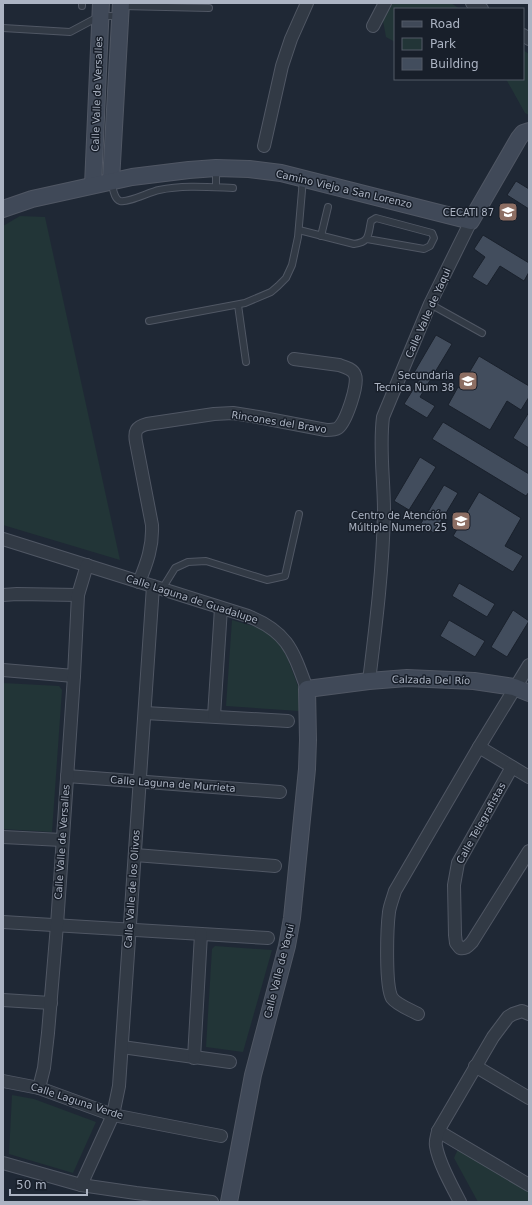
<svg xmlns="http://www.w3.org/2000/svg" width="532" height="1205" font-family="'DejaVu Sans',sans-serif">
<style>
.green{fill:#223537}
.building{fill:#424d5d;stroke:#1a212c}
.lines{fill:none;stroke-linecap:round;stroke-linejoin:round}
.lane-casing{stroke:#505764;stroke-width:8}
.street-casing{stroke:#505764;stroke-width:14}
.secondary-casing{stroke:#505764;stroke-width:18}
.lane{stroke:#323a45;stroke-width:6}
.street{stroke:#323a45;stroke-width:12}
.secondary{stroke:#404958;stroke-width:16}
.labels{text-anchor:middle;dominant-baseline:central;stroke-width:3;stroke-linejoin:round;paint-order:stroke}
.street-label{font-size:10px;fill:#acb4c3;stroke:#181f2a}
.poi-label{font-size:10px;fill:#acb4c3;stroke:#181f2a;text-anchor:end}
</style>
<rect width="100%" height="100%" fill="#1f2835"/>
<g class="green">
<path d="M392 3H451L460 9H395V42L386 37 383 21Z"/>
<path d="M523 50 529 54V115L525 113 506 79H523Z"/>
<path d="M20 216 45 217 120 560 3 525V226Z"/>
<path d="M232 620 259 628 277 639 287 657 301 694 299 711 226 706Z"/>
<path d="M3 683 59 686 62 690 52 832 3 829Z"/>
<path d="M215 946 272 950 243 1052 206 1047 212 949Z"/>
<path d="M12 1095 34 1099 96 1122 73 1173 9 1154Z"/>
<path d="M458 1149 529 1190V1202H478L454 1158Z"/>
</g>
<g class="building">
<path d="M516 181 529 189V209L507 195Z"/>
<path d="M483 235 529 263V272L524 281 500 266 487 286 472 277 485 257 474 249Z"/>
<path d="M436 335 452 344 420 397 435 406 427 418 404 404 419 380 412 376Z"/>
<path d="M479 356 529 386V397L521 410 507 401 490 430 448 405 458 387 460 388Z"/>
<path d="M529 412V448L513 438Z"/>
<path d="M443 422 529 474V492L526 496 432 439Z"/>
<path d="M420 457 436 467 409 510 394 501Z"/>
<path d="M444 485 458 493 434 533 420 525Z"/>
<path d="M479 492 521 518 505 546 523 556 513 572 453 536Z"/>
<path d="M459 583 495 604 487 617 452 596Z"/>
<path d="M513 610 529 621 507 657 491 647Z"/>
<path d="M449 620 485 641 475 657 440 636Z"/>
</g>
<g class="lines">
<defs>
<g id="lane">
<path d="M82 6V3"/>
<path d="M122 6 209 8"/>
<path d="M3 28 70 32 100 16H120"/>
<path d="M111 182C113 188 114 199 120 201 129 203 149 192 159 190 183 185 208 187 233 188"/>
<path d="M216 187V170"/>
<path d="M299 230 354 244C370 242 368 235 371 221L376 218 432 233 434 238 430 246 424 249 367 239"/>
<path d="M321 236 328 207"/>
<path d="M430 304 482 333"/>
<path d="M238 305 246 362"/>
<path d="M149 321 245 303 271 292 278 286 286 278 292 265 298 237 303 179"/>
<path d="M162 589 175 568 188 562 206 561 267 580 285 576 299 514"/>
</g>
<g id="street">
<path d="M472 3 482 9"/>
<path d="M373 26 385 3"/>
<path d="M523 35 529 39"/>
<path d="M264 146 282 66 291 39 307 3"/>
<path d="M3 539 248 616C288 632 293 651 307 689"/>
<path d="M139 582C147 563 153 546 152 525L136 442C134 431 136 427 147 424L214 414 233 413 258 417 326 430C330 430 335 430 338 428 346 422 359 384 355 375 353 369 345 367 339 365L294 359"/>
<path d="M3 595 17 594 78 595"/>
<path d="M3 670 74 676"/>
<path d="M369 681C376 624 383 568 384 511 384 479 379 448 383 417L430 304 471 221"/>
<path d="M145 713 288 721"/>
<path d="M214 716 221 608"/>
<path d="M479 747 529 777"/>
<path d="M512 767 458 863 454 885 455 935 456 943 460 948C466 949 468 946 472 942L529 851"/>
<path d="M67 776 280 792"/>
<path d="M3 837 62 840"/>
<path d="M135 855 275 866"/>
<path d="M3 922 268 938"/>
<path d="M3 1000 51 1003"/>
<path d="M418 1014C411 1010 397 1005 392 998 385 986 387 928 389 912 390 905 393 898 395 891L479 747 529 665"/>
<path d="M122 1047 230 1062"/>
<path d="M194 1058 201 934"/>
<path d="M475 1066 529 1098"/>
<path d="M3 1081 39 1088 113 1115 221 1136"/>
<path d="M39 1088 44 1068 48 1033 57 925 74 676 78 595 87 565"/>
<path d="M438 1131 529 1185"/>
<path d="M3 1163 81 1185 136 1193 212 1202"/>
<path d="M81 1185 113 1115 119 1086 153 586"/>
<path d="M460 1202C452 1186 439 1164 436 1146 435 1141 437 1136 438 1131L493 1037 508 1017 513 1014 522 1011 529 1014"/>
</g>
<g id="secondary">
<path d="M111 181 121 3"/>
<path d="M93 185 101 3"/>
<path d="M3 209 32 199 132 177 189 170 216 168 249 169 281 173 471 221 519 138 523 133 529 131"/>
<path d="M229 1202 253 1075 287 946 292 918 307 769 308 740 307 689 369 681 407 678 474 681 514 687 529 693"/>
</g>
</defs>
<use href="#lane" class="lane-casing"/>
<use href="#street" class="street-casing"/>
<use href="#secondary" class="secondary-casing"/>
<use href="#lane" class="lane"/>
<use href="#street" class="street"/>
<use href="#secondary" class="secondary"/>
</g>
<defs>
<symbol id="school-square" viewBox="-11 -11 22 22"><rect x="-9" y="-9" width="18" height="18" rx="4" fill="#8d6e63" stroke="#181f2a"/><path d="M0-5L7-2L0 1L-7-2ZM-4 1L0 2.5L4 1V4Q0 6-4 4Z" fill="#fff"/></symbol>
</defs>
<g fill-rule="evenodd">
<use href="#school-square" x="497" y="201" width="22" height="22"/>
<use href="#school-square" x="457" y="370" width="22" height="22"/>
<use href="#school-square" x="450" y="510" width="22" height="22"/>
</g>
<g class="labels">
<g class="street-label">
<text transform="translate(97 94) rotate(-88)">Calle Valle de Versalles</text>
<text transform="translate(344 189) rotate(13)">Camino Viejo a San Lorenzo</text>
<text transform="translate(428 313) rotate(-66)">Calle Valle de Yaqui</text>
<text transform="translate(279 422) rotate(9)">Rincones del Bravo</text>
<text transform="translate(192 599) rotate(18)">Calle Laguna de Guadalupe</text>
<text transform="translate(431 680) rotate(1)">Calzada Del Río</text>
<text transform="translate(173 784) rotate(4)">Calle Laguna de Murrieta</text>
<text transform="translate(481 823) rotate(-61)">Calle Telegrafistas</text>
<text transform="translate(62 842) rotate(-86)">Calle Valle de Versalles</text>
<text transform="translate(132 889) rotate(-86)">Calle Valle de los Olivos</text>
<text transform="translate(279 971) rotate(-76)">Calle Valle de Yaqui</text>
<text transform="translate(77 1101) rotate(18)">Calle Laguna Verde</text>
</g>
<g class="poi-label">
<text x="494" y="212">CECATI 87</text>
<text x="454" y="375">Secundaria<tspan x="454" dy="12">Tecnica Num 38</tspan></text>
<text x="447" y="515">Centro de Atención<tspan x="447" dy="12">Múltiple Numero 25</tspan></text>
</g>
</g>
<rect width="532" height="1205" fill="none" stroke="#acb4c3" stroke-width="8"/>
<rect x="394" y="8" width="130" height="72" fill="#181f2a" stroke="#535b67"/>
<rect x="402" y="21" width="20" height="6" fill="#404958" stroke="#535b67"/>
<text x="430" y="28" font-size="12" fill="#acb4c3">Road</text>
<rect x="402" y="38" width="20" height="12" fill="#223537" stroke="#535b67"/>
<text x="430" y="48" font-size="12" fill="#acb4c3">Park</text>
<rect x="402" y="58" width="20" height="12" fill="#424d5d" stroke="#535b67"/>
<text x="430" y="68" font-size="12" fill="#acb4c3">Building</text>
<path d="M10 1189v6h77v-6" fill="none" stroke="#acb4c3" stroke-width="2"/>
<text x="16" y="1189" font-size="12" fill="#acb4c3" stroke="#181f2a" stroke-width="3" paint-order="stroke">50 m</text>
</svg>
